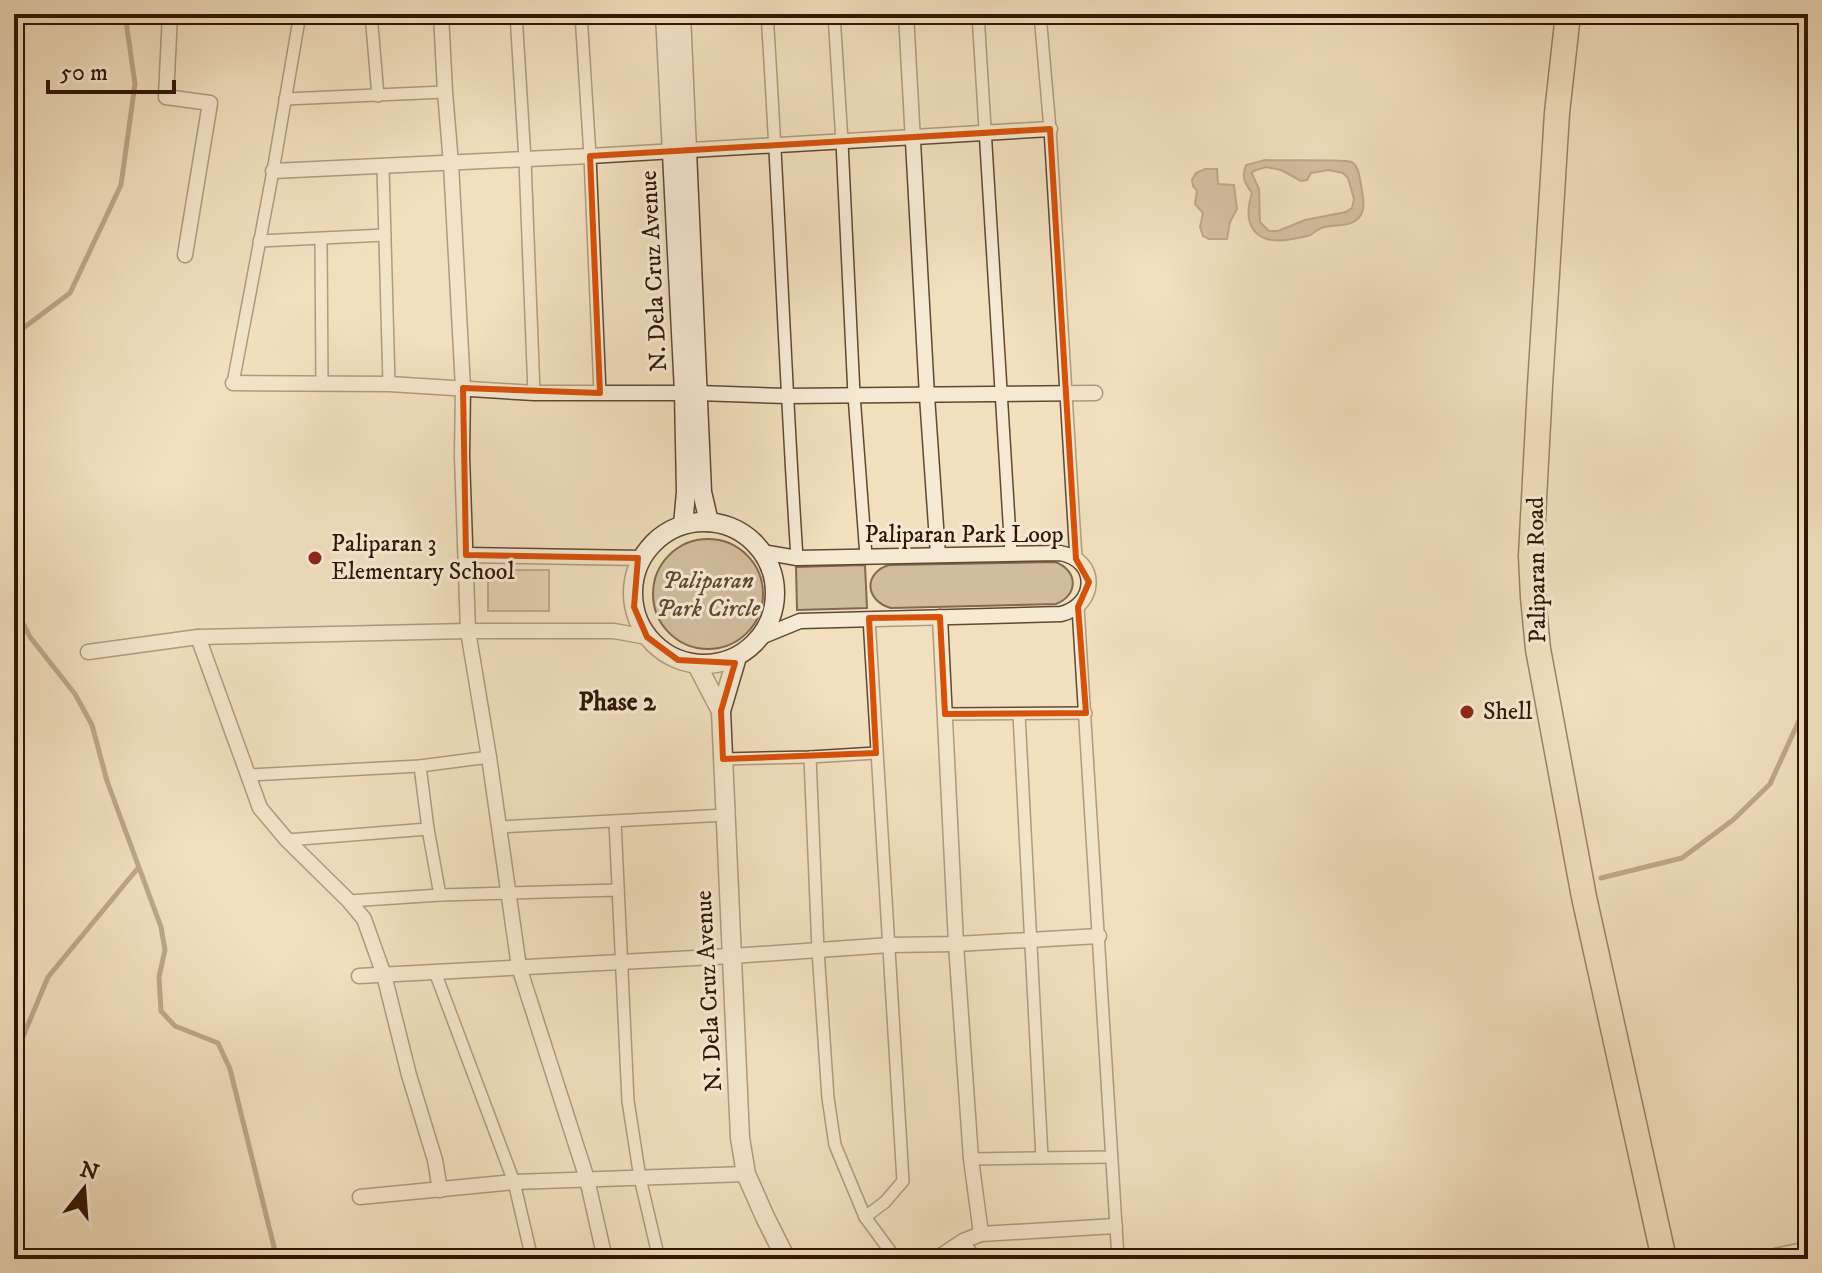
<svg xmlns="http://www.w3.org/2000/svg" width="1822" height="1273" font-family="'IM FELL DW Pica',serif">
<style>
.green{fill:#d1bd9e;stroke:#826950;stroke-width:2}
.water{fill:#b09a7e;stroke:#7e654d;stroke-width:2;fill-rule:evenodd}
.lines{fill:none;stroke-linecap:round;stroke-linejoin:round}
.stream{stroke:#7e654d;stroke-width:5}
.pedestrian-casing{stroke:#624832;stroke-width:14}
.minor-casing{stroke:#624832;stroke-width:17}
.tertiary-casing{stroke:#624832;stroke-width:21}
.primary-casing{stroke:#321503;stroke-width:27}
.pedestrian{stroke:#f6ead5;stroke-width:11}
.minor{stroke:#f6ead5;stroke-width:14}
.tertiary{stroke:#f6ead5;stroke-width:18}
.primary{stroke:#f1dfbe;stroke-width:24}
.marked{fill:none;stroke:#d6520b;stroke-width:6;stroke-linejoin:round}
.poi-dot{fill:#8f2418;stroke:#f6ead5;stroke-width:3}
.labels{text-anchor:middle;dominant-baseline:central;stroke-width:6;stroke-linejoin:round;paint-order:stroke}
.street-label{font-size:24px;fill:#321503;stroke:#f6ead5}
.poi-label{font-size:24px;fill:#321503;stroke:#f6ead5;text-anchor:start}
.park-label{font-size:24px;font-style:italic;fill:#624732;stroke:#f6ead5}
.neighbourhood-label{font-size:26px;font-weight:bold;fill:#321503;stroke:#f6ead5}
</style>
<rect width="100%" height="100%" fill="#f1dfbe"/>
<filter id="stains"><feTurbulence type="fractalNoise" baseFrequency=".0025" numOctaves="4"/><feColorMatrix values="0 0 0 0 .2 0 0 0 0 .09 0 0 0 0 .02 0 0 0 .5 -.17"/></filter>
<radialGradient id="worn" r=".72"><stop offset=".6" stop-color="#630" stop-opacity="0"/><stop offset="1" stop-color="#630" stop-opacity=".3"/></radialGradient>
<g class="green">
<circle cx="708" cy="594" r="55"/>
<path d="M1055 562C1078 570 1079 595 1056 604L891 608C865 601 863 573 889 565Z"/>
<path d="M865 565 867 608 797 610 796 567Z"/>
<rect x="488" y="570" width="61" height="41"/>
</g>
<g class="water">
<path d="M1265 160C1278 161 1347 159 1352 162 1359 167 1359 176 1361 184 1362 194 1366 206 1361 215 1352 229 1334 223 1321 228 1317 230 1314 233 1310 235 1305 237 1298 238 1292 239 1257 246 1241 227 1252 193 1245 183 1241 178 1246 165ZM1266 167 1281 170 1301 181 1307 180 1311 173 1329 170 1343 173 1348 178 1354 199 1352 208 1346 212 1305 220 1278 231H1269L1260 222 1259 189 1252 174 1253 171Z"/>
<path d="M1205 169H1217L1218 184 1234 185 1237 209 1230 222 1227 239H1209L1203 236 1200 227 1203 213 1195 204 1197 191 1193 186 1192 180 1196 173Z"/>
</g>
<g class="lines">
<g class="stream">
<path d="M14 341 18 332 70 293 121 185 135 84 125 14"/>
<path d="M14 606 30 637 75 694 92 725 107 781 161 927 165 950 159 977 161 1011 175 1026 218 1043 230 1069 277 1259"/>
<path d="M1601 878 1682 858 1733 820 1770 784 1808 701"/>
<path d="M14 1058 48 977 138 868"/>
</g>
<defs>
<g id="pedestrian">
<path d="M371 14 378 96"/>
<path d="M516 14 525 160 534 393"/>
<path d="M581 14 590 156 600 393"/>
<path d="M767 14C779 195 785 377 797 558"/>
<path d="M834 14 842 142 854 395 866 556"/>
<path d="M978 14 1011 554"/>
<path d="M1040 14 1050 129 1076 559"/>
<path d="M285 99 445 92"/>
<path d="M383 167 389 384"/>
<path d="M321 239 322 384"/>
<path d="M259 241 385 235"/>
<path d="M233 383 273 171 300 14"/>
<path d="M1078 607 1118 1259"/>
<path d="M945 714 1086 713"/>
<path d="M1019 714 1042 1158"/>
<path d="M810 757 818 950 828 1098 835 1145 865 1217 896 1259"/>
<path d="M723 759 810 757 876 753"/>
<path d="M420 766 428 829 440 895"/>
<path d="M249 775 420 766 489 757"/>
<path d="M615 821 628 1101 640 1178 659 1259"/>
<path d="M500 827 726 815"/>
<path d="M287 840 428 829"/>
<path d="M349 901 440 895 618 890"/>
<path d="M435 972 514 1182 532 1259"/>
<path d="M971 1159 1111 1157"/>
<path d="M865 1217 885 1202 903 1181 869 618"/>
<path d="M963 1241 976 1259"/>
</g>
<g id="minor">
<path d="M170 14 166 97 210 103 185 255"/>
<path d="M441 14 445 92 451 164 463 388 462 456 468 631 489 757 519 967 587 1179 605 1259"/>
<path d="M906 14 927 396 938 555"/>
<path d="M273 171 590 156 1050 129"/>
<path d="M233 383 389 384 534 393H698L786 396 1095 393"/>
<path d="M466 555 641 558"/>
<path d="M198 637 260 808 287 840 349 901 364 919 384 975 409 1075 435 1160 440 1190"/>
<path d="M761 637 800 621 1061 614C1097 605 1099 560 1060 553L797 558 762 552"/>
<path d="M88 652 198 637 468 631H614L647 637"/>
<path d="M359 976 732 956 890 945 956 944 1099 936"/>
<path d="M360 1197 514 1182 746 1174"/>
<path d="M981 1234 1115 1226"/>
<path d="M936 1259 963 1241 981 1234 971 1159 956 944 940 617"/>
</g>
<g id="tertiary">
<path d="M665 14 684 392 686 492 683 525"/>
<path d="M681 14 702 492 709 522"/>
<circle cx="704" cy="593" r="71"/>
<path d="M737 657 721 711 740 1138 746 1174 765 1217 786 1259"/>
<path d="M697 665 721 711"/>
<path d="M1771 1259 1808 1251"/>
</g>
<path id="primary" d="M1568 14 1557 113 1540 386 1531 556 1533 597 1538 649 1584 897 1664 1259"/>
</defs>
<use href="#pedestrian" class="pedestrian-casing"/>
<use href="#minor" class="minor-casing"/>
<use href="#tertiary" class="tertiary-casing"/>
<use href="#primary" class="primary-casing"/>
<use href="#pedestrian" class="pedestrian"/>
<use href="#minor" class="minor"/>
<use href="#tertiary" class="tertiary"/>
<use href="#primary" class="primary"/>
</g>
<path d="M0 0H1822V1273H0ZM1050 129 1076 559 1089 582 1078 607 1086 713 945 714 940 617 869 618 876 753 723 759 721 711 735 663 678 660 647 637 634 607 638 558 466 555 463 388 600 393 590 156Z" fill="#f1dfbe" fill-opacity=".55" fill-rule="evenodd"/>
<path class="marked" d="M1050 129 1076 559 1089 582 1078 607 1086 713 945 714 940 617 869 618 876 753 723 759 721 711 735 663 678 660 647 637 634 607 638 558 466 555 463 388 600 393 590 156Z"/>
<g class="poi-dot">
<circle cx="315" cy="558" r="8"/>
<circle cx="1467" cy="712" r="8"/>
</g>
<g class="labels">
<g class="street-label">
<text transform="translate(654 271) rotate(-93)">N. Dela Cruz Avenue</text>
<text x="964" y="535">Paliparan Park Loop</text>
<text transform="translate(1537 570) rotate(-91)">Paliparan Road</text>
<text transform="translate(709 991) rotate(-93)">N. Dela Cruz Avenue</text>
</g>
<g class="poi-label">
<text x="331" y="544">Paliparan 3<tspan x="331" dy="28">Elementary School</tspan></text>
<text x="1483" y="712">Shell</text>
</g>
<g class="park-label">
<text x="708" y="581">Paliparan<tspan x="708" dy="28">Park Circle</tspan></text>
</g>
<g class="neighbourhood-label">
<text x="617" y="702">Phase 2</text>
</g>
</g>
<rect width="1822" height="1273" fill="none" stroke="#f1dfbe" stroke-width="48"/>
<rect x="16" y="16" width="1790" height="1241" fill="none" stroke="#321503" stroke-width="4"/>
<rect x="24" y="24" width="1774" height="1225" fill="none" stroke="#321503" stroke-width="2"/>
<g transform="translate(84 1189) rotate(17)" stroke="#f6ead5" stroke-width="6" paint-order="stroke">
<path d="M0-6L14 30L0 20L-14 30Z" fill="#321503"/>
<text y="-12" font-size="22" font-weight="bold" text-anchor="middle" fill="#321503">N</text>
</g>
<path d="M48 80v12h126v-12" fill="none" stroke="#321503" stroke-width="4"/>
<text x="60" y="80" font-size="24" fill="#321503" stroke="#f6ead5" stroke-width="6" paint-order="stroke">50 m</text>
<rect width="100%" height="100%" filter="url(#stains)"/>
<rect width="100%" height="100%" fill="url(#worn)"/>
</svg>
